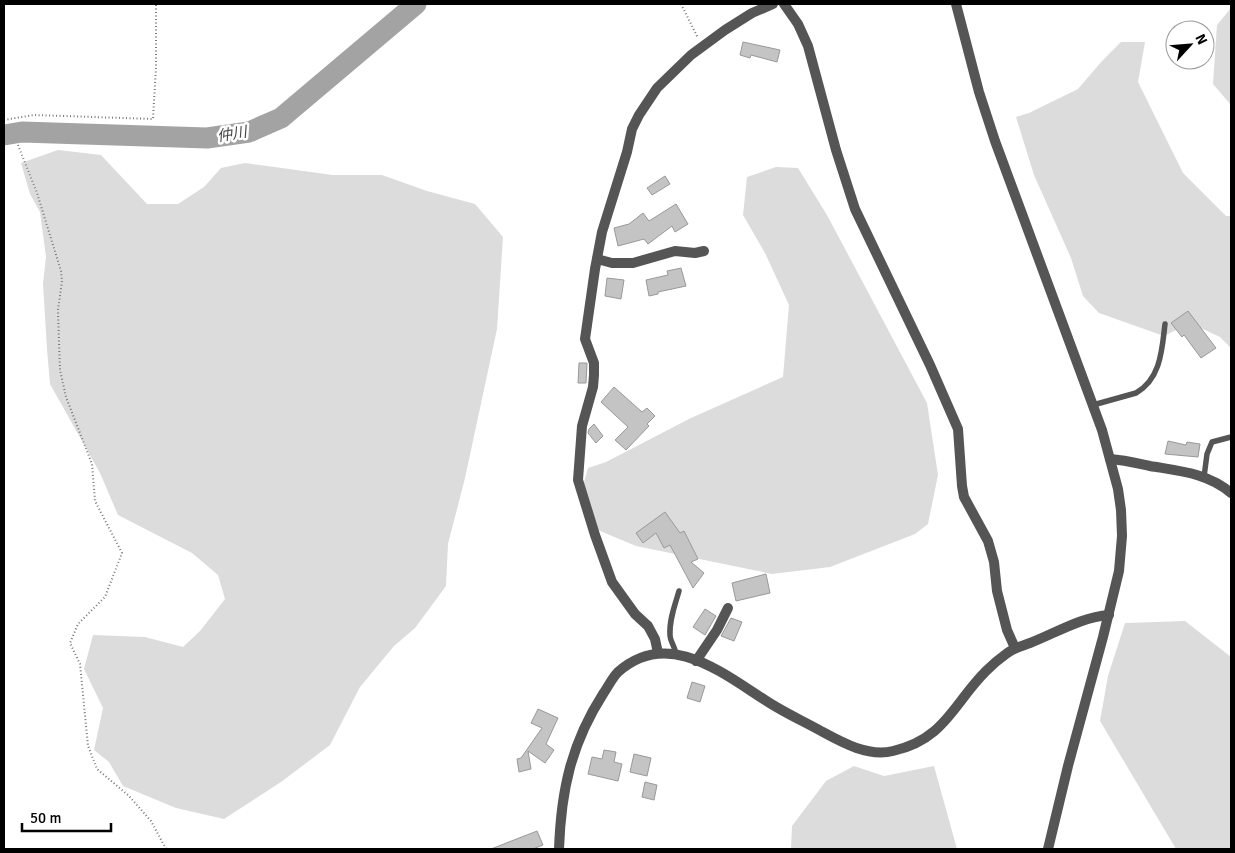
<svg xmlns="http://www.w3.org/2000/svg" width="1235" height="853" font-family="Signika,'Noto Sans JP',sans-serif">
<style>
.green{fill:#dcdcdc}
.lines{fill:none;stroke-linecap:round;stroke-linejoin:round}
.river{stroke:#a3a3a3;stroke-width:21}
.building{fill:#c4c4c4;stroke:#999}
.path{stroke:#777;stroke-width:2;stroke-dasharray:1 2.5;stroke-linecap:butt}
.lane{stroke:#555;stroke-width:5.5}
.street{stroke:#555;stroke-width:10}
.labels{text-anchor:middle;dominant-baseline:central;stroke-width:5;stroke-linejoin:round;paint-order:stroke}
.water-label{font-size:15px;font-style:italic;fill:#444;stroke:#fff}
</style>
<rect width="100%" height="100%" fill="#fff"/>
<g class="green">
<path d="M1231 8V105L1213 84 1217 25Z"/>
<path d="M1121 42H1145L1138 82 1183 173 1226 216H1231V348L1220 337 1190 323 1164 336 1099 313 1083 296 1071 258 1034 175 1016 117 1029 113 1078 89 1102 61Z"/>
<path d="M58 150 101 155 147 204H178L204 187 221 168 245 163 333 175H382L427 191 475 204 503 237 497 329 465 478 448 544 446 586 415 628 394 646 360 687 330 745 281 782 224 819 176 808 123 786 109 762 94 750 103 708 84 669 93 635 145 637 183 647 200 631 225 599 218 575 192 553 118 515 100 473 50 384 47 349 43 284 46 257 40 212 30 194 21 163Z"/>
<path d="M776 167 798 168 827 215 927 403 938 475 928 524 915 534 830 567 772 574 636 546 593 528 582 489 588 468 606 462 691 418 783 377 789 305 765 253 743 215 747 177Z"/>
<path d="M1185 621 1231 657V849H1176L1100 721 1108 676 1125 623Z"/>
<path d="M854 766 884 776 934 766 957 849H791L792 826 826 781Z"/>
</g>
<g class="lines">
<path class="river" d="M4 135 22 132 207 138 249 132 281 118 416 4"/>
</g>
<g class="building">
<path d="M743 42 780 50 777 62 751 55 750 58 740 55Z"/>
<path d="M665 176 670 184 652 195 647 188Z"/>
<path d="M676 204 688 224 675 232 672 226 648 244 644 239 618 246 614 228 629 224 643 213 649 221Z"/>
<path d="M681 268 686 286 658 292V294L649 296 646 280 668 275 667 271Z"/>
<path d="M607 278 624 280 621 299 605 296Z"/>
<path d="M1188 311 1216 348 1201 358 1184 335 1182 337 1171 323Z"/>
<path d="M579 363H587L586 383H578Z"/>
<path d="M614 387 642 412 647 408 655 416 647 424 649 426 626 450 615 440 628 427 601 402Z"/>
<path d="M594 424 603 436 596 443 588 433 589 429Z"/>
<path d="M1168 441 1186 445 1187 442 1200 444 1198 457 1165 454Z"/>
<path d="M665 512 680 533 684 531 698 559 691 562 704 573 693 588 670 545 664 548 656 533 643 543 636 533Z"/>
<path d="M766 574 770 593 736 601 732 583Z"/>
<path d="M705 609 716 616 705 635 693 627Z"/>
<path d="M731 618 742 622 734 641 721 636Z"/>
<path d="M692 682 705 686 700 702 687 698Z"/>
<path d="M538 709 558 718 546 744 554 750 545 763 528 751 531 769 519 772 517 759 521 758 542 728 531 723Z"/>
<path d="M604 750 616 752 614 762 622 764 618 781 588 774 592 757 602 759Z"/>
<path d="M634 754 651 758 647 776 630 772Z"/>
<path d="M645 782 657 785 654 800 642 797Z"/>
<path d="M537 831 543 845 533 849H491Z"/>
</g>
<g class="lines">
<g class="path">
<path d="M681 4 698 38"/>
<path d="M4 120 34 115 153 119 156 67V4"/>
<path d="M18 145 37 193 61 271 62 281 58 310 59 342 60 370 66 397 92 464 95 501 122 553 105 597 78 624 70 643 80 664 88 746 97 769 129 796 151 821 166 849"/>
</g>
<g class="lane">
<path d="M1093 405 1136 393C1161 379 1162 349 1165 324"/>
<path d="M1204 477 1207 454 1212 442 1231 437"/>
<path d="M676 654C675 647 670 641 670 635 669 620 675 605 679 591"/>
</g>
<g class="street">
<path d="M784 4 798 24 808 46 836 150 855 209 930 365 958 429 962 486 964 497 988 541 994 562 997 591 1007 630 1015 648"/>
<path d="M956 4 979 92 995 141 1102 430 1118 489 1121 510 1122 536 1119 571 1103 637 1068 766 1048 849"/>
<path d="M597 259 612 263H633L675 251 695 253 704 251"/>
<path d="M1110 459C1124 460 1136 463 1150 466 1179 471 1208 473 1231 493"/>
<path d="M658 653 655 639 648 626 635 614 612 582 595 535 578 480 582 426 593 387 594 375V363L585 339 595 269 602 232 627 152 632 129 639 115 657 88 691 55 725 30 752 13 773 4"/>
<path d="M696 661 717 630 728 608"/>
<path d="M559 849C561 791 571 744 603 694 608 687 612 678 618 672 667 628 721 672 765 700 783 712 803 721 821 731 843 743 868 757 893 751 945 739 953 704 986 671 992 665 999 659 1006 654 1013 648 1022 646 1030 643 1056 633 1081 617 1109 615"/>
</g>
</g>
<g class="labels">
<g class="water-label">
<text transform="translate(232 134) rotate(-10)">仲川</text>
</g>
</g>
<rect width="1235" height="853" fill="none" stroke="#000000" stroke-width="10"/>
<g transform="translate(1190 45) rotate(64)"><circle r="24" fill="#ffffff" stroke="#999999"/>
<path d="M0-4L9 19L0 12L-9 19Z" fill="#000000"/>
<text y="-8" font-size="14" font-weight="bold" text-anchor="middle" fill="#000000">N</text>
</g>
<path d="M22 823v8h89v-8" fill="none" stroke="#000000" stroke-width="2.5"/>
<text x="30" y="823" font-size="15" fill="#000000" stroke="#ffffff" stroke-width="4" paint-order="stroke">50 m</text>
</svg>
